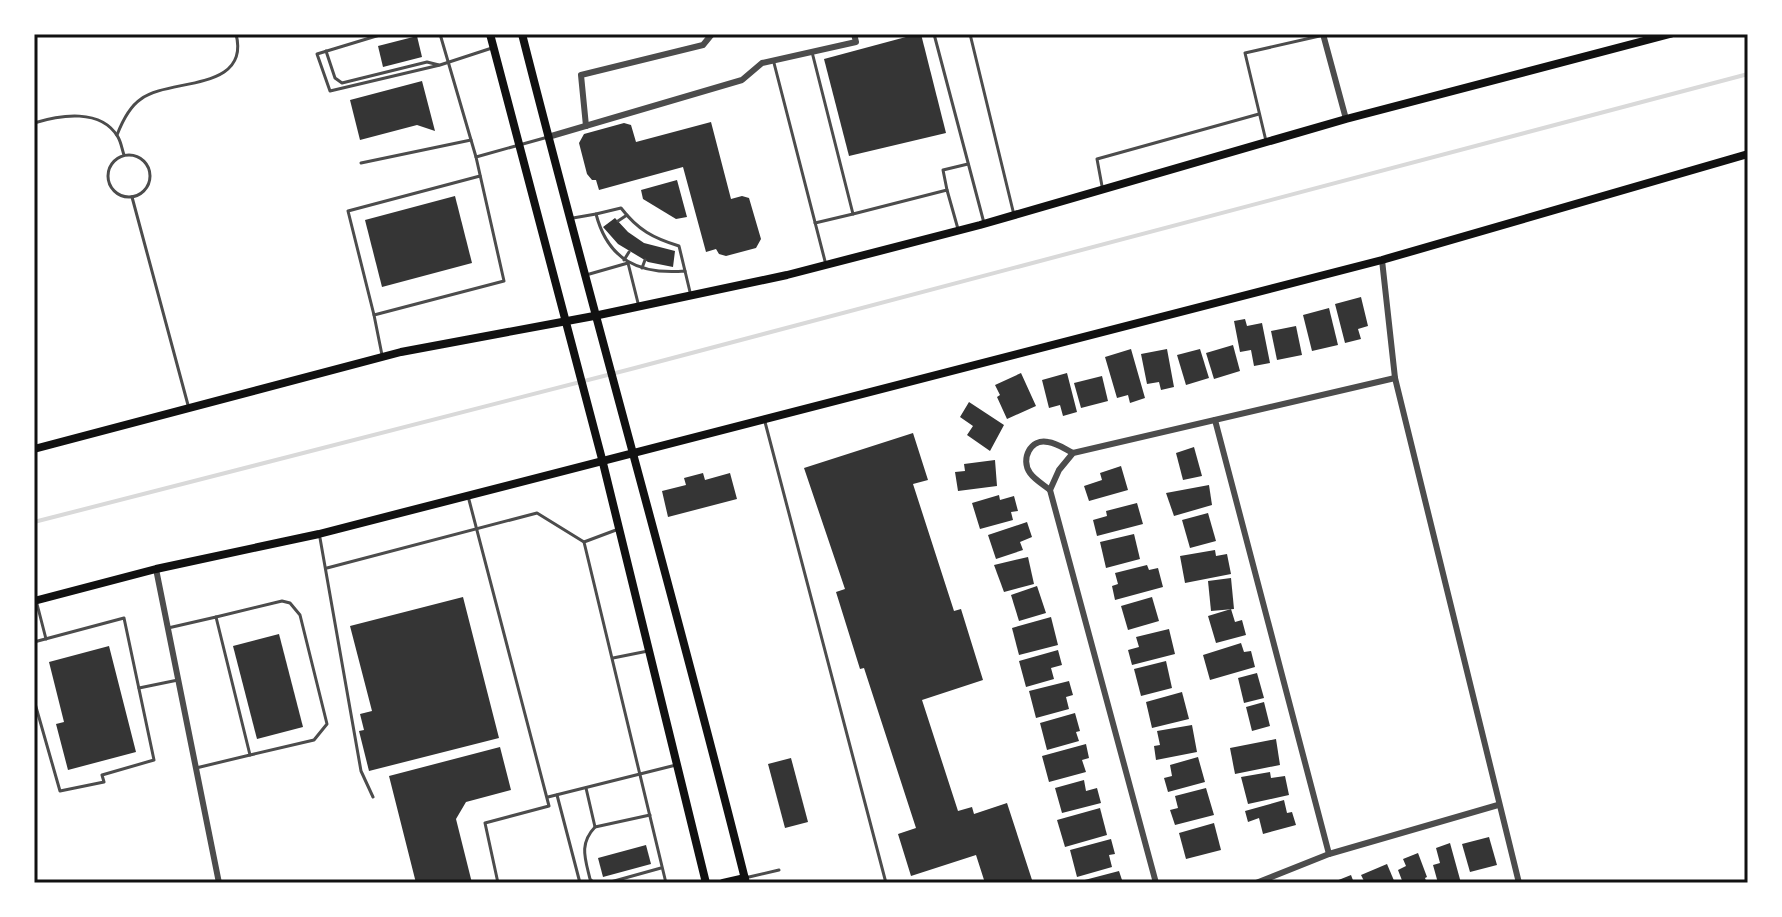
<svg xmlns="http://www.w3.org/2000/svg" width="1782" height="917" font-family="Commissioner,sans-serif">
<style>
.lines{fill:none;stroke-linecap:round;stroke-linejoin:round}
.stream{stroke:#d9d9d9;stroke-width:4}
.building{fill:#353535}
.service{stroke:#4c4c4c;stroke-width:3}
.minor{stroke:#4c4c4c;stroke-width:6}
.secondary{stroke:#111;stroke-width:8}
.neatline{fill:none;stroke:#111;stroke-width:3}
</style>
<rect width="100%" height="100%" fill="#fff"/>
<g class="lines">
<path class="stream" d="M34 522 631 369 1748 74"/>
</g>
<g class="building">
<path d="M917 34H921L946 133 849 156 824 59Z"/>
<path d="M417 36 422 57 383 67 378 46Z"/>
<path d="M422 81 435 131 417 125 360 140 350 100Z"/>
<path d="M711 122 731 199 742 196 749 198 761 239 756 248 726 256 719 254 716 249 706 252 683 167 599 190 596 180H592L587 174 579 143 584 134 624 123 631 125 636 142Z"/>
<path d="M677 180 687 217 676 219 643 199 641 190Z"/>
<path d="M455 196 472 263 382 287 365 220Z"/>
<path d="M615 218 628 232 644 243 675 251 673 267 648 262 618 244 603 227Z"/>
<path d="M1361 297 1368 326 1358 329 1361 339 1345 343 1335 304Z"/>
<path d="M1329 308 1338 345 1312 351 1303 315Z"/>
<path d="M1245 319 1247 326 1262 323 1270 363 1254 366 1251 350 1240 352 1234 321Z"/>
<path d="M1296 326 1302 355 1277 360 1271 331Z"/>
<path d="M1233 345 1240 371 1214 379 1206 353Z"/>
<path d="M1131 349 1145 398 1130 403 1128 395 1117 398 1105 357Z"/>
<path d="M1167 349 1174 387 1161 390 1159 382 1147 384 1141 354Z"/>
<path d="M1200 349 1209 378 1186 385 1177 355Z"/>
<path d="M1021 373 1036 406 1007 419 997 397 1000 395 995 385Z"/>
<path d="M1067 373 1077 412 1063 416 1060 405 1049 408 1042 380Z"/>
<path d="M1102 376 1108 401 1081 408 1074 383Z"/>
<path d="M969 402 1004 425 990 451 967 435 973 426 960 417Z"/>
<path d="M913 433 928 480 913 484 954 611 961 609 983 680 922 700 958 811 972 807 974 814 1007 803 1033 883H985L976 855 911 876 898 834 916 828 864 668 860 669 836 592 845 589 804 468Z"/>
<path d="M1194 447 1202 476 1183 480 1176 453Z"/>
<path d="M995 460 997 486 958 491 955 472 965 471 964 464Z"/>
<path d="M1121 466 1128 490 1089 501 1084 486 1102 480 1100 473Z"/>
<path d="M703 473 705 480 730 473 737 499 668 517 662 491 686 485 684 478Z"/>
<path d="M1209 485 1212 505 1174 516 1166 493Z"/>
<path d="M999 495 1000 500 1014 496 1018 511 1011 512 1013 520 980 529 972 503Z"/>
<path d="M1137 503 1143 524 1097 536 1093 520 1107 516 1106 511Z"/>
<path d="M1208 513 1216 541 1190 548 1182 520Z"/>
<path d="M1027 522 1032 537 1020 542 1023 550 996 559 988 535Z"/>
<path d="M1134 534 1140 559 1106 568 1100 542Z"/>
<path d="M1215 550 1216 556 1227 554 1231 574 1185 583 1180 556Z"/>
<path d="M1028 557 1034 584 1004 592 994 565Z"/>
<path d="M1147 565 1149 570 1158 568 1163 587 1115 600 1112 586 1118 584 1115 573Z"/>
<path d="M1231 578 1234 609 1211 611 1208 581Z"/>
<path d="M1037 586 1046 613 1019 621 1011 595Z"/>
<path d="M463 597 499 738 369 771 359 731 364 730 360 714 372 711 350 626Z"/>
<path d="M1152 597 1159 621 1128 630 1121 606Z"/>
<path d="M1231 609 1235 622 1242 620 1246 635 1216 643 1208 616Z"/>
<path d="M1051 617 1058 645 1019 655 1012 628Z"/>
<path d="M1169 629 1175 654 1132 665 1128 650 1139 647 1136 637Z"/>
<path d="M279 634 303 727 257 739 233 646Z"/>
<path d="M1241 643 1244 652 1251 651 1255 667 1210 680 1203 655Z"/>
<path d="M109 646 136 752 68 770 56 724 64 722 49 662Z"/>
<path d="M1058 650 1062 665 1051 668 1054 679 1026 687 1019 661Z"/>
<path d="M1166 661 1172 688 1141 696 1134 669Z"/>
<path d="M1257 673 1264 698 1244 703 1238 678Z"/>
<path d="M1069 681 1073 695 1066 697 1069 709 1036 718 1029 691Z"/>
<path d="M1182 692 1189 719 1152 728 1146 702Z"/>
<path d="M1264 702 1270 726 1252 731 1246 707Z"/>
<path d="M1075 713 1080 731 1076 732 1079 741 1047 750 1040 723Z"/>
<path d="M1192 725 1197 752 1156 760 1154 746 1160 745 1157 731Z"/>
<path d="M1276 739 1280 765 1235 774 1230 748Z"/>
<path d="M1086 744 1089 758 1082 760 1086 772 1049 782 1042 756Z"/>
<path d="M500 747 511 790 466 802 456 819 472 883H416L389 776Z"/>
<path d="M1198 757 1205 782 1168 792 1164 778 1172 776 1170 765Z"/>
<path d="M791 758 808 822 785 828 768 764Z"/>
<path d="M1270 772 1271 778 1285 776 1289 795 1248 804 1241 777Z"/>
<path d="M1084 780 1086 791 1097 788 1101 803 1062 813 1055 788Z"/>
<path d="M1206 788 1214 815 1175 825 1170 810 1178 808 1175 796Z"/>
<path d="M1284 800 1287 813 1292 812 1296 825 1263 834 1259 818 1248 822 1245 811Z"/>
<path d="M1100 808 1107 835 1065 847 1057 820Z"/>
<path d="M1214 823 1221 850 1186 859 1179 833Z"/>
<path d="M1489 837 1497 865 1470 872 1462 844Z"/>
<path d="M1111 839 1115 854 1109 855 1112 867 1077 877 1070 850Z"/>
<path d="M1450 843 1461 883H1438L1433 865 1440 863 1436 848Z"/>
<path d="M646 845 651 864 603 877 598 858Z"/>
<path d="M1418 853 1427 877 1425 878 1427 883H1403L1398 870 1406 866 1403 859Z"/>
<path d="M1387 864 1395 883H1365L1361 875Z"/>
<path d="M1119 871 1123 883H1077V882Z"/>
<path d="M1351 875 1354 883H1331Z"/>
</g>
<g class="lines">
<g class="service">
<path d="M383 34 317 54 330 91 440 65 492 48"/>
<path d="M440 34 476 157"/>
<path d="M934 34 984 223"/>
<path d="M970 34 1014 215"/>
<path d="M326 51 335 78 342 83 427 62 439 65"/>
<path d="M812 52 853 214 947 190 958 229"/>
<path d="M774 63 826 265"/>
<path d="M34 123C60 115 101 108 118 137 121 142 122 149 124 155"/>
<path d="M117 135C122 122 129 107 141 99 168 78 251 92 236 34"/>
<path d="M1266 141 1245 53 1324 35"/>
<circle cx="129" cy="176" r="21"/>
<path d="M361 163 471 140"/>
<path d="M1102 186 1097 159 1259 114"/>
<path d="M947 190 943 170 968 164"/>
<path d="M132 197 188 405"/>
<path d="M596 214 621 208C638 230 653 238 679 246L685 271"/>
<path d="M573 218 596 214C608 260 639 275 685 271L690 292"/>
<path d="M618 221 627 215"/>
<path d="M815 223 853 214"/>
<path d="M624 260 629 252"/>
<path d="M642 268 645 260"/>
<path d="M586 275 628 263 638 303"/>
<path d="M374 315 348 211 480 176"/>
<path d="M382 355 374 315 504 281 476 157 548 137"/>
<path d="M765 422 886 883"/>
<path d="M468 496 549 806 485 823 498 883"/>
<path d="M616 530 584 542 666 883"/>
<path d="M320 538 361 771 373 797"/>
<path d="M327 568 537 513 584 542"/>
<path d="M37 604 46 639"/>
<path d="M216 617 282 601 290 603 300 615 327 724 314 740 250 755"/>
<path d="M168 628 216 617 250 755 196 768"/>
<path d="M34 642 124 618 154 760 102 775 104 782 60 791 34 700"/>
<path d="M613 658 648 651"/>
<path d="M139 688 178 680"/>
<path d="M586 788 595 827 650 815"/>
<path d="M557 795 580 883"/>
<path d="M548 797 676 765"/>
<path d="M749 877 779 870"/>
<path d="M594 883 590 879C585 858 579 844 595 827"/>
<path d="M607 883 661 868"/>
</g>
<g class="minor">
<path d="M1323 34 1346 119"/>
<path d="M586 126 581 75 703 45 712 34"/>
<path d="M548 137 742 80 762 63 856 42 854 34"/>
<path d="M1382 260 1395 378 1519 883"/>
<path d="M1215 420 1329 854"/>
<path d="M1050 490C1044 485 1035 480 1030 473 1020 459 1031 438 1048 442 1057 443 1065 449 1073 453"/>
<path d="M156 569 219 883"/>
<path d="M1156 883 1050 490 1059 470 1073 453 1395 378"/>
<path d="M1256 883 1329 854 1498 805"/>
</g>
<g class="secondary">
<path d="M490 34 602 459 706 883"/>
<path d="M522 34C594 318 675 599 746 883"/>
<path d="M34 449 401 352 594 316 787 275 980 225 1346 119 1670 34"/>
<path d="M34 601 156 569 319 534 1382 260 1748 154"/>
<path d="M723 883 745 878"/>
</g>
</g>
<rect width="1782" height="917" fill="none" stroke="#ffffff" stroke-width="72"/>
<rect x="36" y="36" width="1710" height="845" class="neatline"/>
</svg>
